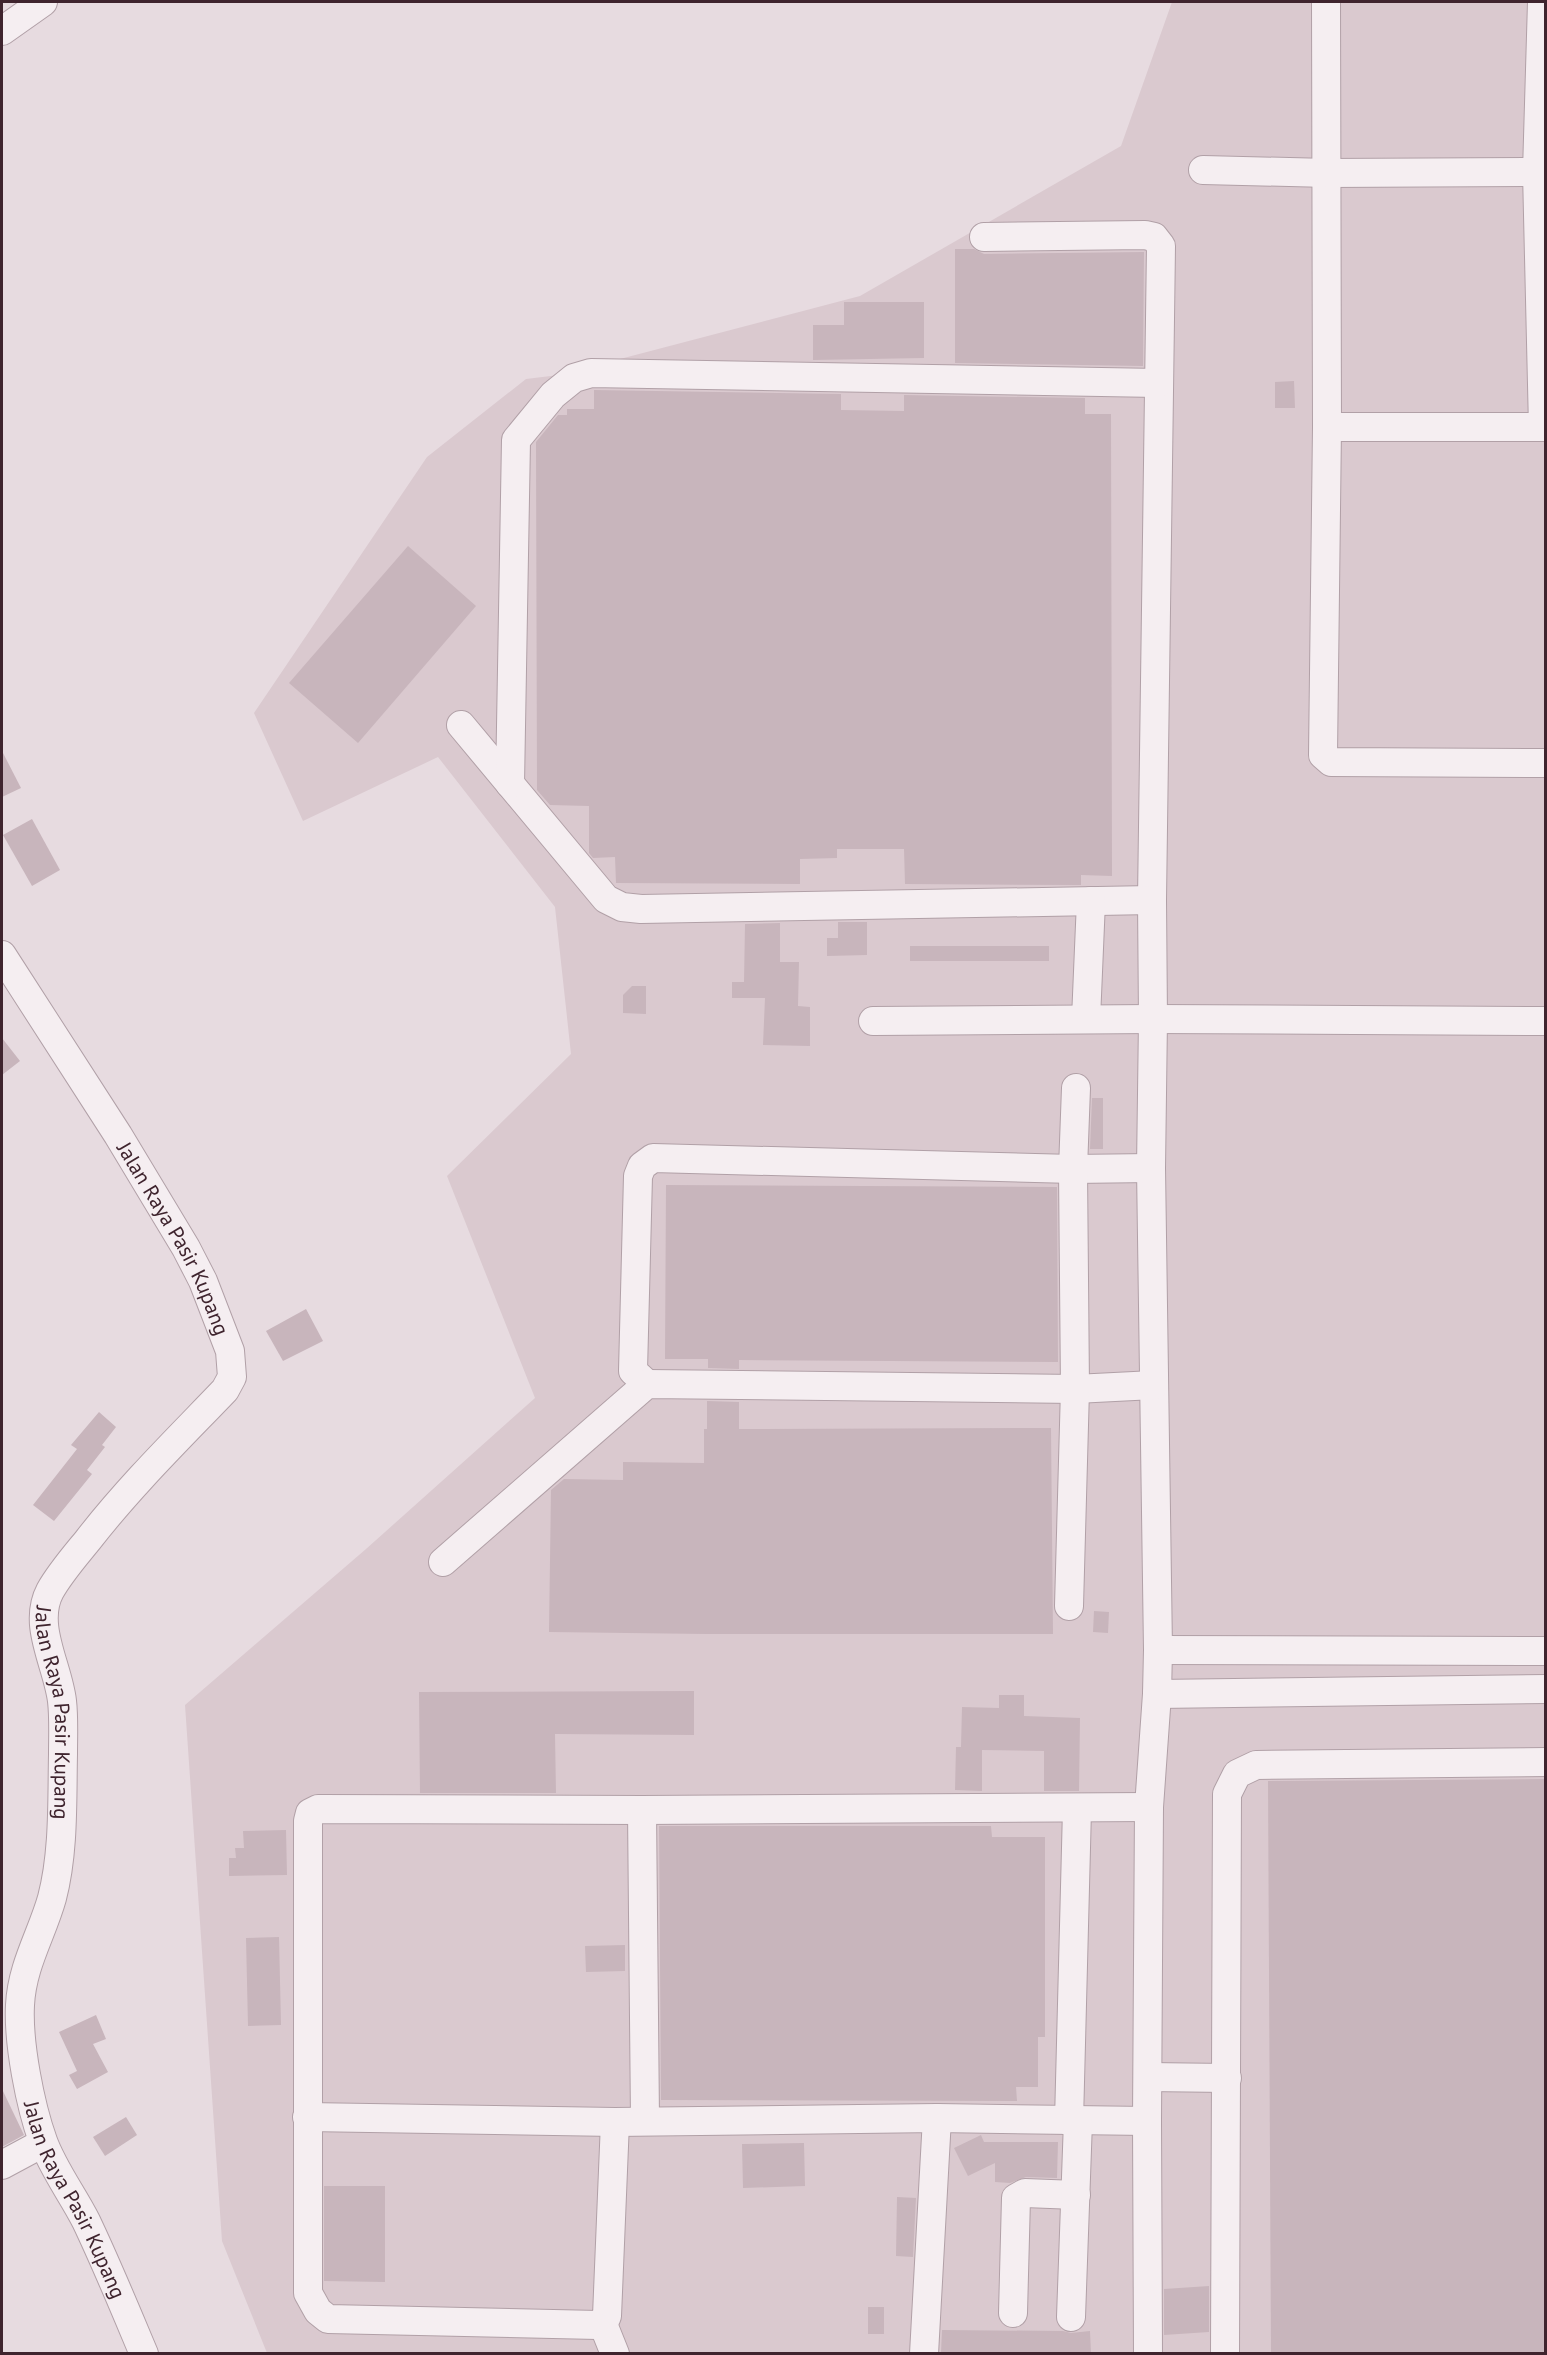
<svg xmlns="http://www.w3.org/2000/svg" width="1547" height="2355" font-family="'PT Sans',sans-serif">
<style>
.built{fill:#dac9cf}
.building{fill:#c8b5bc}
.lines{fill:none;stroke-linecap:round;stroke-linejoin:round}
.minor-casing{stroke:#b1a0a7;stroke-width:30}
.minor{stroke:#f5eef1;stroke-width:28}
.labels{text-anchor:middle;dominant-baseline:central;stroke-width:6;stroke-linejoin:round;paint-order:stroke}
.street-label{font-size:21px;fill:#3f242e;stroke:#f5ebef}
</style>
<rect width="100%" height="100%" fill="#e7dbe0"/>
<path class="built" d="M1172 2H1545V2353H267L222 2241 185 1705 366 1549 535 1398 447 1176 571 1054 555 907 438 757 303 821 254 713 427 457 526 379 559 375 860 296 1121 146Z"/>
<g class="building">
<path d="M955 249H974L984 254 1144 252 1143 366 955 363Z"/>
<path d="M844 302H924V358L813 360V325H844Z"/>
<path d="M1294 381 1295 408H1275V382Z"/>
<path d="M594 390 841 394V410L904 411V395L1085 398V414H1111L1112 876 1081 875V885L905 884 904 849H837V858L800 859V884L616 883 615 857 593 858 589 853V806L550 805 537 790 536 442 558 415H567V409H594Z"/>
<path d="M408 546 476 606 358 743 289 683Z"/>
<path d="M2 751 21 788 2 797Z"/>
<path d="M32 819 60 870 32 886 3 835Z"/>
<path d="M838 922H867V955L827 956V938H838Z"/>
<path d="M780 923V962H799L798 1006 810 1007V1046L763 1045 765 998H732V982H744L745 924Z"/>
<rect x="910" y="946" width="139" height="15"/>
<path d="M632 986H646V1014L623 1013V995Z"/>
<path d="M2 1038 20 1061 2 1075Z"/>
<path d="M1092 1098H1103V1149H1090Z"/>
<path d="M666 1185 1057 1187 1058 1362 739 1360V1369L708 1368V1359H665Z"/>
<path d="M306 1309 323 1341 283 1361 266 1331Z"/>
<path d="M707 1401 739 1402V1429L1051 1428 1053 1634H706L549 1632 551 1490 564 1479 623 1480V1462L704 1463V1429H707Z"/>
<path d="M99 1412 116 1427 102 1445 105 1447 87 1470 92 1474 54 1521 33 1505 77 1449 71 1445Z"/>
<path d="M1094 1611 1109 1612 1108 1633 1093 1632Z"/>
<path d="M694 1691V1735L555 1734 556 1793H420L419 1692Z"/>
<path d="M999 1695H1024V1716L1080 1718 1079 1791H1044V1751L982 1750V1791L955 1790 956 1747H961L962 1707 999 1708Z"/>
<path d="M1545 1779V2354H1271L1268 1781Z"/>
<path d="M659 1826H991L992 1837H1045V2037H1038V2087H1016L1017 2101 661 2100Z"/>
<path d="M286 1830 287 1875 229 1876V1858H236L235 1848H244L243 1831Z"/>
<path d="M279 1937 281 2025 248 2026 246 1938Z"/>
<path d="M625 1945V1971L586 1972 585 1946Z"/>
<path d="M96 2015 106 2039 93 2044 108 2072 77 2089 69 2075 77 2071 59 2032Z"/>
<path d="M2 2089 24 2135 2 2147Z"/>
<path d="M126 2117 137 2135 105 2156 93 2137Z"/>
<path d="M981 2135 984 2142H1058L1057 2178 1026 2177 1010 2183 995 2182V2163L968 2176 954 2148Z"/>
<path d="M804 2143 805 2186 743 2188 742 2144Z"/>
<path d="M324 2186H385V2282L324 2281Z"/>
<path d="M897 2197 916 2198 913 2257 896 2256Z"/>
<path d="M1209 2286V2332L1164 2335V2289Z"/>
<rect x="868" y="2307" width="16" height="27"/>
<path d="M942 2330 1063 2331 1071 2333 1090 2331 1091 2354 941 2353Z"/>
</g>
<g class="lines">
<defs>
<g id="minor">
<path d="M1326 2 1327 427 1323 755 1331 762 1546 763"/>
<path d="M1542 2 1537 172 1543 427"/>
<path d="M2 31 43 2"/>
<path d="M1203 170 1328 173 1546 172"/>
<path d="M984 237 1145 235 1154 237 1161 246 1152 900 1153 1019 1151 1168 1158 1650 1157 1694 1149 1807 1147 2121 1148 2354"/>
<path d="M1327 427H1546"/>
<path d="M461 725 606 899 622 907 641 909 1152 900"/>
<path d="M510 784 516 440 553 395 574 378 591 373 1158 383"/>
<path id="s1" d="M2 955 118 1135 186 1248 203 1281 230 1351 232 1377 225 1390C178 1439 130 1486 88 1540 75 1556 60 1573 50 1591 32 1625 58 1666 62 1701 64 1718 63 1737 63 1754 62 1801 64 1852 52 1898 42 1934 22 1965 20 2005 18 2043 30 2105 43 2141 53 2169 73 2195 86 2221 107 2265 125 2309 144 2354"/>
<path d="M1086 1019 1091 901"/>
<path d="M873 1021 1153 1019 1546 1021"/>
<path d="M647 1384 633 1371 638 1176 642 1166 653 1158 1073 1169 1151 1168"/>
<path d="M443 1562 647 1384 1075 1389 1154 1385"/>
<path d="M1069 1606 1075 1389 1073 1169 1076 1088"/>
<path d="M1158 1650 1546 1651"/>
<path d="M1157 1694 1546 1689"/>
<path d="M642 1810 645 2120"/>
<path d="M1148 2077 1227 2078"/>
<path d="M307 2117 615 2122 937 2118 1147 2121"/>
<path d="M1069 2121 1077 1809"/>
<path d="M615 2122 607 2316 603 2324 598 2325 328 2319 318 2311 308 2293V1821L310 1813 318 1809 642 1810 1149 1807"/>
<path d="M2 2165 43 2143"/>
<path d="M1013 2313 1016 2198 1025 2193 1076 2195"/>
<path d="M1071 2317 1078 2121"/>
<path d="M603 2324 615 2354"/>
<path d="M924 2354 937 2118"/>
<path d="M1225 2354 1227 1794 1237 1774 1256 1765 1546 1762"/>
</g>
</defs>
<use href="#minor" class="minor-casing"/>
<use href="#minor" class="minor"/>
</g>
<g class="labels">
<g class="street-label">
<text stroke="none"><textPath href="#s1" startOffset="332">Jalan Raya Pasir Kupang</textPath></text>
<text stroke="none"><textPath href="#s1" startOffset="890">Jalan Raya Pasir Kupang</textPath></text>
<text stroke="none"><textPath href="#s1" startOffset="1394">Jalan Raya Pasir Kupang</textPath></text>
</g>
</g>
<rect width="1547" height="2355" fill="none" stroke="#3f242e" stroke-width="6"/>
</svg>
